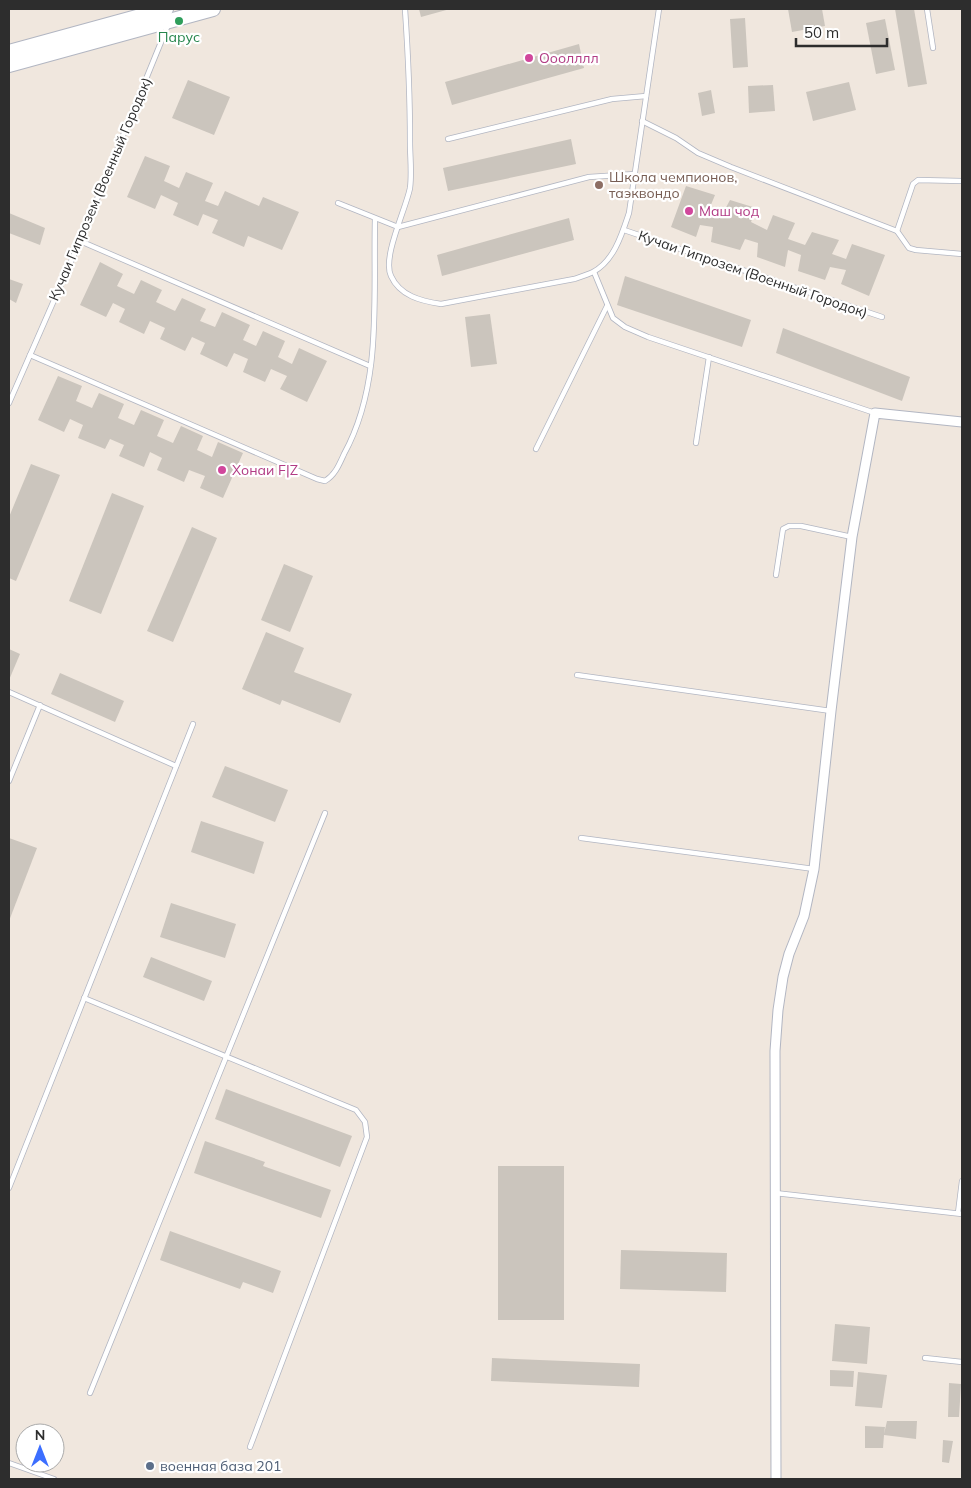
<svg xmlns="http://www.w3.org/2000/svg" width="971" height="1488" font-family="Mulish,sans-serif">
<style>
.building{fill:#cbc5bd}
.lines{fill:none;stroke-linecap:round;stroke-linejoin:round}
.lane-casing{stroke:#b2b6c2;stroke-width:6}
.street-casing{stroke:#b2b6c2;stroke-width:11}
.secondary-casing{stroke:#b2b6c2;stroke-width:16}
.lane{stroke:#fff;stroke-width:4.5}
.street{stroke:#fff;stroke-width:9}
.secondary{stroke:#fff;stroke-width:14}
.leisure-dot{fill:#2e9e5b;stroke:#fff;stroke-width:2}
.hotel-dot{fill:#d1479c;stroke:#fff;stroke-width:2}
.education-dot{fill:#8d6e63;stroke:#fff;stroke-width:2}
.service-dot{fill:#5c6f8a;stroke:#fff;stroke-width:2}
.labels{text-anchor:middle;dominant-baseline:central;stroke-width:4.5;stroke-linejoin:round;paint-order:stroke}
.leisure-label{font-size:14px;fill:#27864d;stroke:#fff}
.hotel-label{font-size:14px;fill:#b23c85;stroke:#fff;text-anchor:start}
.education-label{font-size:14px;fill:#785e54;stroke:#fff;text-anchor:start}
.street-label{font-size:14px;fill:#2d2d2d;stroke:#fff}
.service-label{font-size:14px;fill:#4e5e75;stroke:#fff;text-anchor:start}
</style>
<rect width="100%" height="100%" fill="#f0e7de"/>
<g class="building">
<path d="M419 9H450L421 17Z"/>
<path d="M788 9H822L825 26 792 32Z"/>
<path d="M895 9H914L927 84 908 87Z"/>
<path d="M745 18 748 67 733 68 730 19Z"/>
<path d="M885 19 895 70 876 74 866 23Z"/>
<path d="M579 44 584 68 452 105 445 82Z"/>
<path d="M188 80 230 97 214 135 172 118Z"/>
<path d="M849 82 856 110 813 121 806 92Z"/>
<path d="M773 85 775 111 749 113 748 86Z"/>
<path d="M711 90 715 113 702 116 698 93Z"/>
<path d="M571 139 576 164 448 191 443 168Z"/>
<path d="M145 156 170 166 164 181 179 188 186 172 213 183 205 201 218 206 225 191 259 206 263 197 299 212 282 250 248 236 244 247 212 233 218 220 203 214 198 226 173 215 178 203 161 195 155 209 127 197Z"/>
<path d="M686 186 715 195 708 212 723 213 730 200 756 208 751 222 767 230 773 215 795 223 788 239 805 245 812 232 839 240 832 254 846 259 852 244 885 255 869 296 841 284 846 270 830 267 825 280 798 271 801 255 788 250 785 267 757 257 758 243 745 239 740 250 711 242 713 227 700 225 696 237 671 227Z"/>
<path d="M9 213 45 228 40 245 9 233Z"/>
<path d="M569 218 574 240 442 276 437 255Z"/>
<path d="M100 262 123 274 117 286 134 294 141 280 162 290 156 302 175 311 182 298 206 309 200 321 215 327 222 312 250 325 243 340 256 346 263 331 285 341 278 357 292 364 299 348 327 361 307 402 280 389 287 376 271 369 265 382 243 372 248 359 234 353 227 367 200 354 205 343 192 337 185 351 160 339 165 328 150 321 144 334 119 322 125 309 113 303 106 317 80 305Z"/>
<path d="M625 276 751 320 742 347 617 305Z"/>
<path d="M9 279 23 284 16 303 9 299Z"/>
<path d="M490 314 497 364 471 367 465 317Z"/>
<path d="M783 328 910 377 902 401 776 353Z"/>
<path d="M58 376 82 386 76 401 92 408 99 393 124 404 118 418 134 425 141 410 164 420 157 436 173 443 181 426 203 436 197 450 212 457 218 442 243 453 223 498 200 488 205 476 189 470 184 482 157 470 162 458 150 452 144 467 119 456 124 445 110 439 105 449 78 438 83 425 70 419 64 432 38 420Z"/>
<path d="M31 464 60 475 16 581 9 578V517Z"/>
<path d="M112 493 144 506 101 614 69 601Z"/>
<path d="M192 527 217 538 173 642 147 631Z"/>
<path d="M284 564 313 576 290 632 261 620Z"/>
<path d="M266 632 304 648 294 672 352 694 340 723 282 700 280 705 242 689Z"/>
<path d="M9 649 20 654 9 680Z"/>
<path d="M60 673 124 701 115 722 51 694Z"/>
<path d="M225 766 288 790 275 822 212 797Z"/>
<path d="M201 821 264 842 254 874 191 852Z"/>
<path d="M9 838 37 848 9 921Z"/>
<path d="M171 903 236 924 225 958 160 937Z"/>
<path d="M151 957 212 981 204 1001 143 977Z"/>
<path d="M226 1089 352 1136 340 1167 215 1119Z"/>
<path d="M205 1141 265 1162 263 1166 331 1190 321 1218 194 1173Z"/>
<rect x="498" y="1166" width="66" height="154"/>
<path d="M170 1231 281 1271 273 1293 243 1282 240 1289 160 1260Z"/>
<path d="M621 1250 727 1253 726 1292 620 1289Z"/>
<path d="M835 1324 870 1327 867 1364 832 1361Z"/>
<path d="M492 1358 640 1364 639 1387 491 1381Z"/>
<path d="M830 1370 854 1371 853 1387 830 1386Z"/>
<path d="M858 1372 887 1375 882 1408 855 1406Z"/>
<path d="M949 1383 961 1384 959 1417H948Z"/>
<path d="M887 1421H917L916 1439 884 1435 883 1448H865V1426L885 1427 884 1434Z"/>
<path d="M943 1440 953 1441 949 1463 942 1462Z"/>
</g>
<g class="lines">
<defs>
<g id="lane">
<path d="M405 9C408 53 410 97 410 142 410 157 412 173 410 188 406 209 382 257 391 276 400 296 421 301 441 304L574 279C580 277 587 275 593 272 614 261 622 234 629 213L659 9"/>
<path d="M927 9 933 48"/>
<path d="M642 121 676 138 698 153 731 167 897 231 909 248 916 250 962 254"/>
<path d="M448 139 612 99 646 96"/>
<path d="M338 203 398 227 589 177 635 174"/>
<path d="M624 230 882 317"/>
<path d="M897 231 913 184 918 180 962 181"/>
<path d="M80 241 370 366"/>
<path d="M594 272 613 318 625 327 648 337 875 413"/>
<path d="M30 355 317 479 325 481C335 475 339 465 344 454 383 383 373 297 375 219"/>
<path d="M9 403 80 241 168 25"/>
<path d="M696 443 709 357"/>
<path d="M536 449 607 306"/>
<path d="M776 575 783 529 789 526H801L852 537"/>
<path d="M577 675 831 711"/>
<path d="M9 692 176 766"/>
<path d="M9 781 40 705"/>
<path d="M581 838 814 869"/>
<path d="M84 998 356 1110 365 1122 367 1137 250 1447"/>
<path d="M9 1188 193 724"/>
<path d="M775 1193 962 1214"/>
<path d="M958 1213 962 1181"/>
<path d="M925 1358 962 1362"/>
<path d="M90 1393 325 813"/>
<path d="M9 1463 54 1479"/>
</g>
<path id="street" d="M776 1479 775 1051 778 1010 783 977 789 954 804 916 814 869 831 711 852 537 875 413 962 422"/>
<g id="secondary">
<path d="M9 52 166 9"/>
<path d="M9 65 213 9"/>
</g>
</defs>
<use href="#lane" class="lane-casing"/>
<use href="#street" class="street-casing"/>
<use href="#secondary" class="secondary-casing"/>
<use href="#lane" class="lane"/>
<use href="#street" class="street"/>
<use href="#secondary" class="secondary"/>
</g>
<circle class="leisure-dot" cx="179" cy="21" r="5"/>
<g class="hotel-dot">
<circle cx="529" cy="58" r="5"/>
<circle cx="689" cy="211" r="5"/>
<circle cx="222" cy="470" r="5"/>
</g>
<circle class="education-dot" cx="599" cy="185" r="5"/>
<circle class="service-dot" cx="150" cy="1466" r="5"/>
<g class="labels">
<g class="leisure-label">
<text x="179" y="37">Парус</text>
</g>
<g class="hotel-label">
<text x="539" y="58">Ооолллл</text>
<text x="699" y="211">Маш чод</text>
<text x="232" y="470">Хонаи F|Z</text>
</g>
<g class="education-label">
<text x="609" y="177">Школа чемпионов,<tspan x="609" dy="16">таэквондо</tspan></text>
</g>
<g class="street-label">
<text transform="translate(100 189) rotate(-67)">Кучаи Гипрозем (Военный Городок)</text>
<text transform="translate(753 274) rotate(19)">Кучаи Гипрозем (Военный Городок)</text>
</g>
<g class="service-label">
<text x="160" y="1466">военная база 201</text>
</g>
</g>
<rect width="971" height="1488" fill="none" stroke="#2d2d2d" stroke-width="20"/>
<g transform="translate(40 1448)"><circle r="24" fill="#ffffff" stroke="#ababab"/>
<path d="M0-4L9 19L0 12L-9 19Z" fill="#3c6eff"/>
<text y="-8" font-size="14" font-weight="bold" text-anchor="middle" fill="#2d2d2d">N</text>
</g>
<path d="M796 38v8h91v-8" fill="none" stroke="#2d2d2d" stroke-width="2.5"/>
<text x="804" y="38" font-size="15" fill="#2d2d2d" stroke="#ffffff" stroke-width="4" paint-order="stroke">50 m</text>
</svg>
